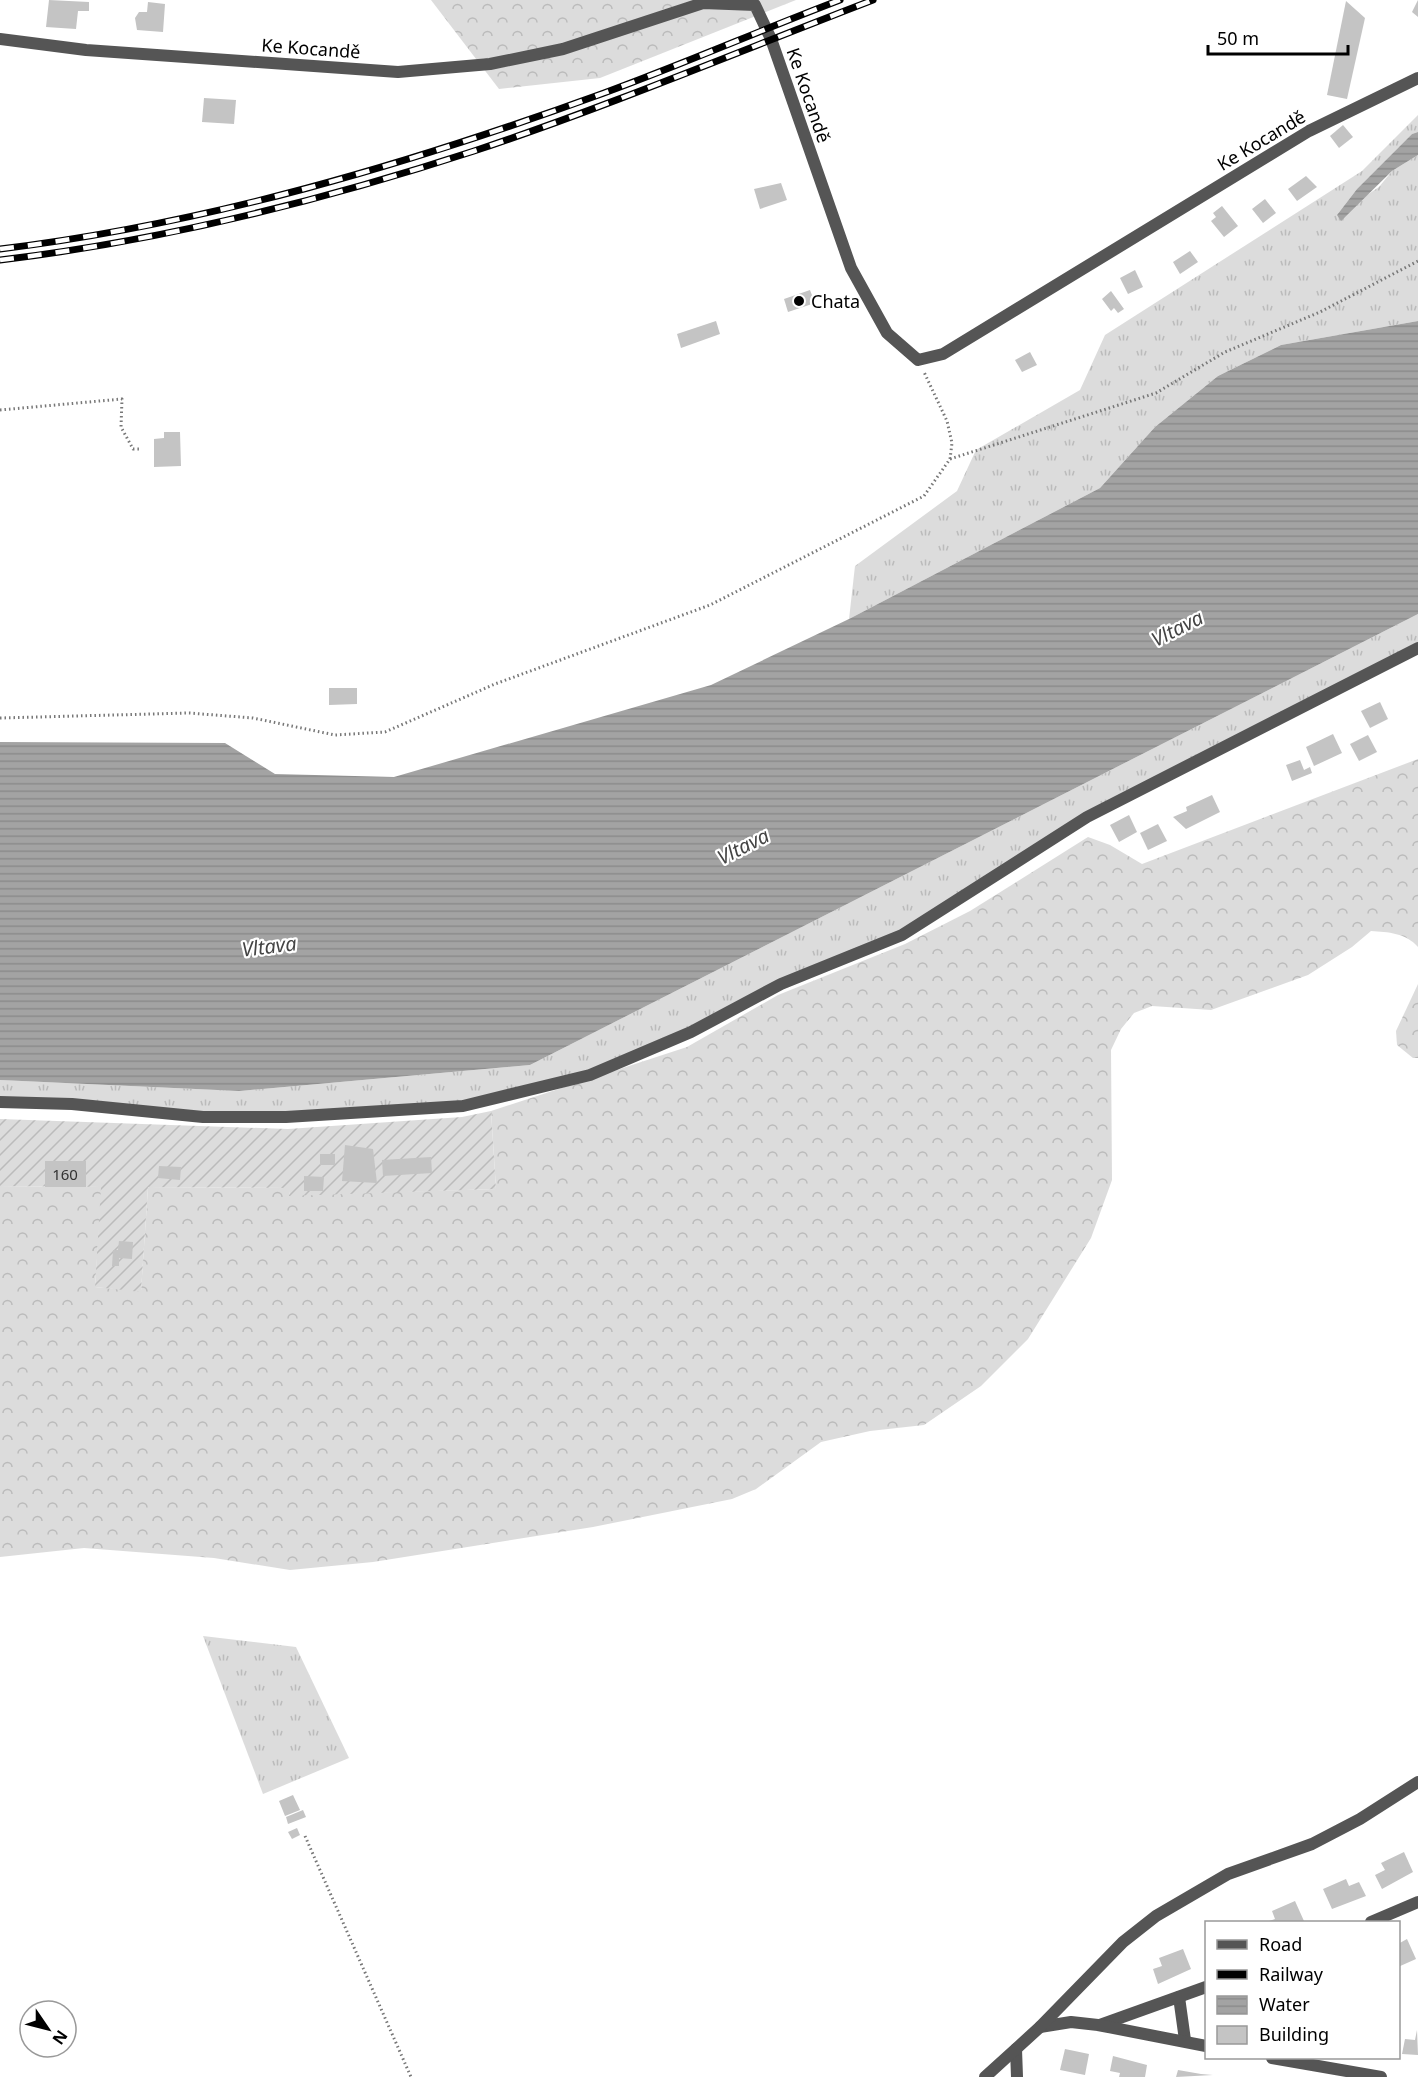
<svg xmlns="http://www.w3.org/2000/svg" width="1418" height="2077" font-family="'Noto Sans',sans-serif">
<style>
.grass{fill:url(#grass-tufts)}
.forest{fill:url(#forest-crowns)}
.garden{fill:url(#garden-furrows)}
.water{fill:url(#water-rules)}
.building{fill:#c4c4c4}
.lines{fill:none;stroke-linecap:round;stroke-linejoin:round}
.path{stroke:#777;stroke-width:3;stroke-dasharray:1.5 3;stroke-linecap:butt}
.street{stroke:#555;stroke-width:12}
.rail-casing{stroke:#000;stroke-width:7}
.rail{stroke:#fff;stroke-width:4.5;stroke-dasharray:14;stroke-linecap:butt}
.poi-dot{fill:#000;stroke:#fff;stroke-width:2}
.labels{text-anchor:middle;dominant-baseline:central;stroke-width:4.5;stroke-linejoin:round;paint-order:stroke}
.number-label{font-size:15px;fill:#313131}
.street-label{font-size:18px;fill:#000;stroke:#fff}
.poi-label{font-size:18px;fill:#000;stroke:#fff;text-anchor:start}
.water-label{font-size:20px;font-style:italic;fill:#444;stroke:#fff}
</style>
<defs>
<pattern id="grass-tufts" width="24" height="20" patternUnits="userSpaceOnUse" patternTransform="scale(1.5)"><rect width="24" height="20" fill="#dcdcdc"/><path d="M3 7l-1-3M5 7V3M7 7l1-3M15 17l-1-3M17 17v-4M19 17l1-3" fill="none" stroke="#bbb"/></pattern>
<pattern id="forest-crowns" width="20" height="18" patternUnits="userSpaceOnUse" patternTransform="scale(1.5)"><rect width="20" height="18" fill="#dcdcdc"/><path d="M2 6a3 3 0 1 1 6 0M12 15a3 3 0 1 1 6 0" fill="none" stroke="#bbb"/></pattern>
<pattern id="garden-furrows" width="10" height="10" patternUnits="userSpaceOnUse" patternTransform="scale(1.5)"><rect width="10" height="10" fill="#dcdcdc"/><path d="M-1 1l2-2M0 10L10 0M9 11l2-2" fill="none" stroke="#bbb"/></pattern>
<pattern id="water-rules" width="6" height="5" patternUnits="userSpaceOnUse" patternTransform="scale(1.5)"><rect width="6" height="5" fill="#a3a3a3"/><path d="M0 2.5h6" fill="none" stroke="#8b8b8b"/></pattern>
</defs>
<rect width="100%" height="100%" fill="#fff"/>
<g class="grass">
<path d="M1418 115V132L1412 134 1357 189 1337 215 1379 187 1392 171 1418 155V321L1281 345 1218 376 1155 427 1100 488 849 619 855 566 957 491 976 450 1080 390 1105 335 1362 171Z"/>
<path d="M1418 614V648L1087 817 902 935 590 1075 463 1106 286 1117 0 1102V1080L239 1091 530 1065Z"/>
<path d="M203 1636 296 1647 349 1758 263 1794Z"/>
</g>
<g class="forest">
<path d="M431 0H796L600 78 499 89Z"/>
<path d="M1418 759V947C1406 933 1388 932 1371 931L1352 947 1308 975 1211 1010 1152 1006 1134 1013 1121 1029 1111 1050 1112 1180 1091 1238 1028 1339 981 1386 924 1425 870 1431 821 1442 756 1489 732 1499 593 1527 373 1562 290 1570 214 1558 84 1548 0 1557V1186L102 1187 95 1287 141 1291 148 1187 291 1188 289 1195 496 1189 491 1111 687 1047 778 995 905 944 970 911 1088 837 1110 845 1142 864Z"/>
<path d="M1418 984V1058H1413L1397 1045 1396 1031Z"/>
</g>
<path class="garden" d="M491 1111 496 1189 289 1196 290 1188 148 1187 141 1292 95 1287 101 1187 0 1186V1119L288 1129 462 1117Z"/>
<g class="water">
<path d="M1418 132V155L1392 171 1341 221 1337 215 1357 189 1412 134Z"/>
<path d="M1418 321V614L530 1065 239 1091 0 1080V742L225 743 275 774 394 777 711 685 849 619 1100 488 1155 427 1218 376 1281 345Z"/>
</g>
<g class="building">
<path d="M49 0 89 2V11H78L76 29 46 27Z"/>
<path d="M1418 0V17L1412 12Z"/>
<path d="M1346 1 1365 18 1347 99 1327 95Z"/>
<path d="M148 2 165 4 163 32 137 30 135 18 139 12H147Z"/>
<path d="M204 98 236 100 234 124 202 122Z"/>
<path d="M1343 125 1353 137 1339 148 1330 136Z"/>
<path d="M1306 176 1317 187 1297 201 1288 189Z"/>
<path d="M781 183 787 200 760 209 754 189Z"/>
<path d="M1265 199 1276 213 1263 223 1252 209Z"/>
<path d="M1222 206 1238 226 1224 237 1211 221 1216 217 1213 213Z"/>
<path d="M1190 251 1198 262 1180 274 1173 262Z"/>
<path d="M1135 270 1143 287 1128 294 1120 278Z"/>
<path d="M810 290 815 303 788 312 784 299Z"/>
<path d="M1111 291 1124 309 1118 313 1114 308 1111 311 1102 299Z"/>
<path d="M716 321 720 334 681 348 677 334Z"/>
<path d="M1030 352 1037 365 1022 372 1015 360Z"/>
<path d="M164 432H180L181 466 154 467V439L164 438Z"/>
<path d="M329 688H357V704L329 705Z"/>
<path d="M1380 702 1388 719 1370 728 1361 711Z"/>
<path d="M1333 734 1342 753 1314 766 1306 747Z"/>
<path d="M1368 735 1377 752 1359 761 1350 744Z"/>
<path d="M1300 760 1304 770 1310 767 1312 773 1292 781 1286 765Z"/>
<path d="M1212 795 1220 812 1186 829 1173 817 1187 811 1186 807Z"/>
<path d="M1129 815 1137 832 1119 842 1110 825Z"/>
<path d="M1158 824 1167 841 1148 850 1140 833Z"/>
<path d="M345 1145 373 1149 377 1183 342 1181Z"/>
<rect x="320" y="1154" width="15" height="11"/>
<path d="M431 1157 432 1173 383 1176 382 1160Z"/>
<rect x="45" y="1161" width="41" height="26"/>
<path d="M159 1166 181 1167 180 1180 158 1178Z"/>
<path d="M304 1176 324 1177 323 1191H304Z"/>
<path d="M119 1241 133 1242 132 1259 119 1258V1266H112L113 1250H118Z"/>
<path d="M293 1795 300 1810 285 1816 279 1801Z"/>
<path d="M303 1810 306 1817 288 1824 286 1817Z"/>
<path d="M297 1828 300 1835 292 1839 288 1832Z"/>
<path d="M1404 1852 1413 1872 1382 1889 1375 1875 1385 1870 1381 1863Z"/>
<path d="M1346 1879 1349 1886 1359 1882 1366 1896 1332 1909 1323 1889Z"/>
<path d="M1295 1901 1304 1921 1266 1922 1275 1919 1272 1911Z"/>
<path d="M1407 1939 1416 1959 1398 1967V1944Z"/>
<path d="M1183 1949 1191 1969 1158 1984 1153 1969 1162 1966 1159 1958Z"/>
<path d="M1417 2030 1418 2055 1402 2054 1405 2039 1415 2040Z"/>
<path d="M1065 2049 1089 2054 1085 2075 1060 2070Z"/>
<path d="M1113 2056 1147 2065 1145 2077H1119L1120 2073 1110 2071Z"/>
<path d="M1178 2070 1201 2074 1213 2075 1176 2077Z"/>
</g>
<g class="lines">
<g class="path">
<path d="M0 410 122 399 121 427 133 449H139"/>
<path d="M950 459 1156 393 1225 352 1320 312 1418 261"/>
<path d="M0 718 189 713 253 718 335 735 385 732 495 684 710 605 924 496 950 459 952 443 947 421 924 372"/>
<path d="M305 1836 411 2077"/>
</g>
<g class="street">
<path d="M0 39 86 50 398 72 490 64 563 49 703 3 755 5 771 39 851 268 887 333 918 360 943 354 1309 131 1418 78"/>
<path d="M0 1102 72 1104 203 1117H286L463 1106 590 1075 691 1032 781 984 902 935 1087 817 1418 648"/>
<path d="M1371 1922 1418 1902"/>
<path d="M1179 1997 1185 2040"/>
<path d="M1100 2025 1206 1987"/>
<path d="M1040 2027 1071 2022 1098 2025 1206 2046"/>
<path d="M1016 2049 1017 2077"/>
<path d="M1272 2058 1381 2077"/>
<path d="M985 2077 1040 2027 1123 1942 1156 1916 1228 1874 1312 1844 1360 1819 1418 1782"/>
</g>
<defs>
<g id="rail">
<path d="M0 249C207 224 409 164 604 93 683 64 761 30 840 0"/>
<path d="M0 260C160 241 321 201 474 151 609 106 740 51 873 0"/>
</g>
</defs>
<use href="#rail" class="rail-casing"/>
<use href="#rail" class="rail"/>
</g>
<circle class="poi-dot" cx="799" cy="301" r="6"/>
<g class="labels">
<g class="number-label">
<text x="65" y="1174">160</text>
</g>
<g class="street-label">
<text transform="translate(311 48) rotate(4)">Ke Kocandě</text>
<text transform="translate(809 95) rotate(71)">Ke Kocandě</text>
<text transform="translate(1261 140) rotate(-31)">Ke Kocandě</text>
</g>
<g class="poi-label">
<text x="811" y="301">Chata</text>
</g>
<g class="water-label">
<text transform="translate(1177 628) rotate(-27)">Vltava</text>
<text transform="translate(743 846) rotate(-27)">Vltava</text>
<text transform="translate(269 946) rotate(-7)">Vltava</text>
</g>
</g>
<rect x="1205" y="1921" width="195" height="138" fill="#ffffff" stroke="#999999" stroke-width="1.5"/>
<rect x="1217" y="1940" width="30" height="9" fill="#555555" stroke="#999999" stroke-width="1.5"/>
<text x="1259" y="1951" font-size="18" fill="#000000">Road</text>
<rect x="1217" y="1970" width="30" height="9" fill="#000000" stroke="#999999" stroke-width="1.5"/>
<text x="1259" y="1981" font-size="18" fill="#000000">Railway</text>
<rect x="1217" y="1996" width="30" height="18" fill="url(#water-rules)" stroke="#999999" stroke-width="1.5"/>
<text x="1259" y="2011" font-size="18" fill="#000000">Water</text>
<rect x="1217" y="2026" width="30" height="18" fill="#c4c4c4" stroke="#999999" stroke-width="1.5"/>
<text x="1259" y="2041" font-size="18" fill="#000000">Building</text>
<g transform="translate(48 2029) rotate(125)"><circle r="28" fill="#ffffff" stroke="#999999" stroke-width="1.5"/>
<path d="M0-4.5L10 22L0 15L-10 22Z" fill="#000000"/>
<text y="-9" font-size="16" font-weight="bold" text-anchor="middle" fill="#000000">N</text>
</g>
<path d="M1208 45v9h140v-9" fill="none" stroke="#000000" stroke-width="3"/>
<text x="1217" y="45" font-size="18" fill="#000000" stroke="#ffffff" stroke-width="4.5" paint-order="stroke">50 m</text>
</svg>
